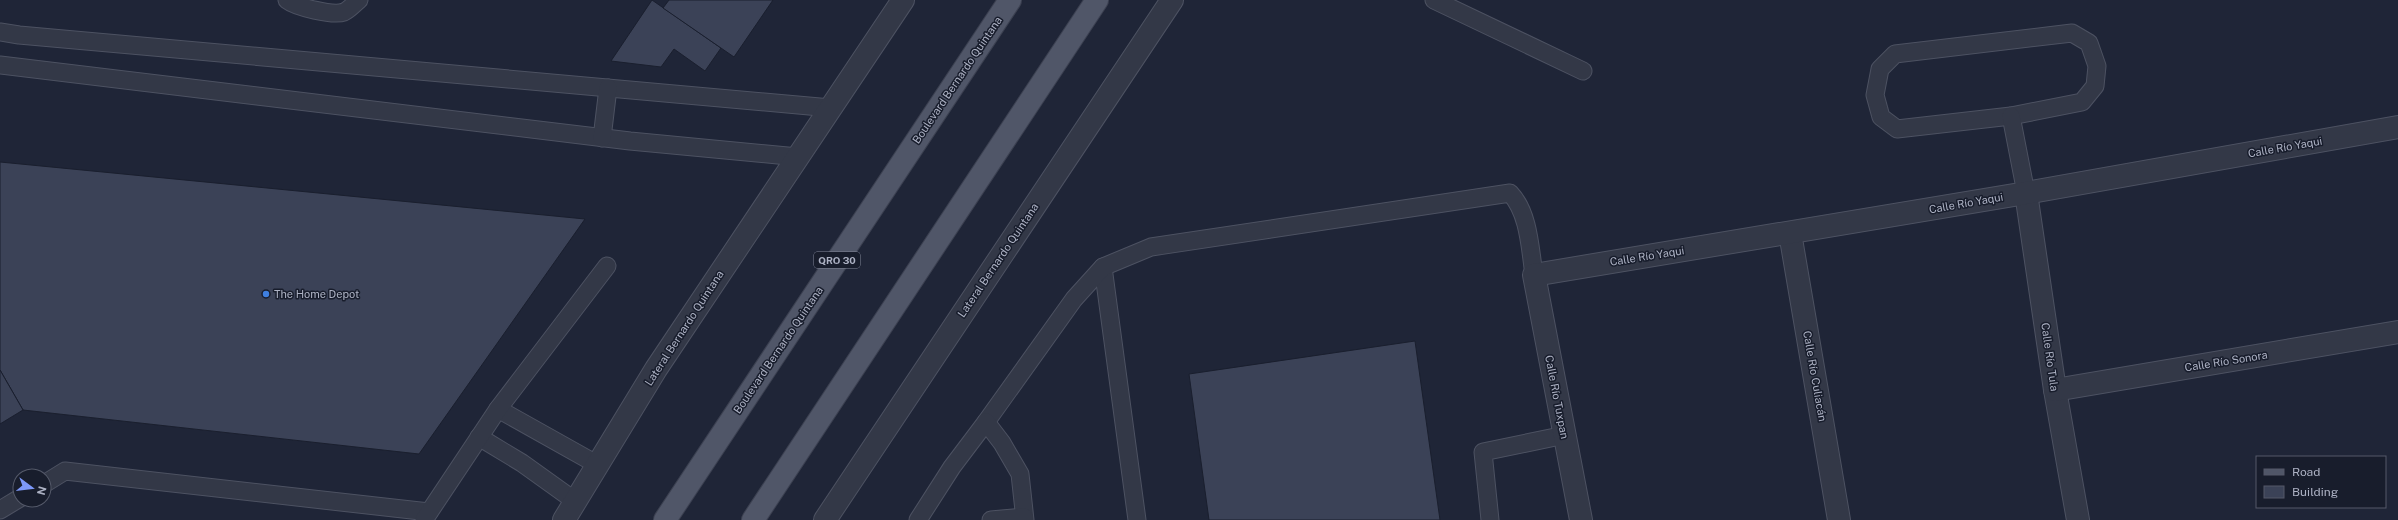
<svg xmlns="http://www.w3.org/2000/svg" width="2398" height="520" font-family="'Public Sans',sans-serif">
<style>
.building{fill:#3b4257;stroke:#1a1f2e}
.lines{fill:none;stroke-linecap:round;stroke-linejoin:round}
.service-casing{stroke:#4d5262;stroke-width:19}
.minor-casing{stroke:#4d5262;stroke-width:24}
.tertiary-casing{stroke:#4d5262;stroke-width:24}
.primary-casing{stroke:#3c4151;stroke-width:24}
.service{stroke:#333847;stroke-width:17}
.minor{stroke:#333847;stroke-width:22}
.tertiary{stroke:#333847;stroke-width:22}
.primary{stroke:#505668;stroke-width:22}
.shop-dot{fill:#3f7fe0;stroke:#181d2c;stroke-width:1.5}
.labels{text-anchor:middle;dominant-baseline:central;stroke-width:3;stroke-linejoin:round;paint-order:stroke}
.shield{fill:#181d2c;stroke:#808596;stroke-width:1}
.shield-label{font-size:10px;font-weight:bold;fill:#adb2c4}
.street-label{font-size:11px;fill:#adb2c4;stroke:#181d2c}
.poi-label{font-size:11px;fill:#adb2c4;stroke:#181d2c;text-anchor:start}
</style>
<rect width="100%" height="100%" fill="#1f2537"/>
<g class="building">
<path d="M652 0 721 48 705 71 674 49 661 67 611 61Z"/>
<path d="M669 0H773L734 57 663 8Z"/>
<path d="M0 162 585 219 419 454 23 410 0 370Z"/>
<path d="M1415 341 1440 520H1209L1189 374Z"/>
<path d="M0 370 23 410 0 424Z"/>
</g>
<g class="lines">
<defs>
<g id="service">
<path d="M287 0C296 7 333 16 344 12 349 10 355 3 359 0"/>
<path d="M1434 0 1583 71"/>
<path d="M0 32 19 35 831 108"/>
<path d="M2072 33 2089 43 2097 66 2095 86 2082 102 2011 116 1897 129 1881 117 1875 95 1880 69 1895 54Z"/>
<path d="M0 65 630 141 798 157"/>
<path d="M2011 116 2026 193"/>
<path d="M602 138 608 88"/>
<path d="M1103 267 1137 520"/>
<path d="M498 409 598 465"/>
<path d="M986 422 1074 299 1103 267 1151 247 1510 193C1529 213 1530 248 1534 275"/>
<path d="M479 437 522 463 575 501"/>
<path d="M44 484 65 471 429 512"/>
<path d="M0 510 20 498"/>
<path d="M424 520 498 409 607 266"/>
<path d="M918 520 952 467 986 422 1002 443 1020 474 1025 520"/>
<path d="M991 520 1024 517"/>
<path d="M1490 520 1483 452 1565 435"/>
</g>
<g id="minor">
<path d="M2026 193 2055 390 2078 520"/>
<path d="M1790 233 1839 520"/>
<path d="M2055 390 2398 332"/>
<path d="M1581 520 1534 275 2026 193 2398 127"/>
</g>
<g id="tertiary">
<path d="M564 520 656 369 903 0"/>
<path d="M825 520 1172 0"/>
</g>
<g id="primary">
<path d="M665 520 1010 0"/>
<path d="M753 520 1097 0"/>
</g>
</defs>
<use href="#service" class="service-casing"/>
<use href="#minor" class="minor-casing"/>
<use href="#tertiary" class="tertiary-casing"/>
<use href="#primary" class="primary-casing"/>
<use href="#service" class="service"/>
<use href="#minor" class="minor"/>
<use href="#tertiary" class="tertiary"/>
<use href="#primary" class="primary"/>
</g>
<circle class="shop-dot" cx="266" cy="294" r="4"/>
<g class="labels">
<rect class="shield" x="814" y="252" width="46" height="16" rx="3"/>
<g class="shield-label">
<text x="837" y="260">QRO 30</text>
</g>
<g class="street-label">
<text transform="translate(957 80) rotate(-56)">Boulevard Bernardo Quintana</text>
<text transform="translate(2285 147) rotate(-10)">Calle Río Yaqui</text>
<text transform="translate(1966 203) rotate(-10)">Calle Río Yaqui</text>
<text transform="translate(1647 256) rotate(-9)">Calle Río Yaqui</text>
<text transform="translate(998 260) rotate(-56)">Lateral Bernardo Quintana</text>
<text transform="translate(684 328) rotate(-57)">Lateral Bernardo Quintana</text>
<text transform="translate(778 350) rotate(-56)">Boulevard Bernardo Quintana</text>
<text transform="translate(2050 357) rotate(82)">Calle Río Tula</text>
<text transform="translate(2226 361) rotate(-9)">Calle Río Sonora</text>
<text transform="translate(1815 376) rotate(80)">Calle Río Culiacán</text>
<text transform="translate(1557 397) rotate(79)">Calle Río Tuxpan</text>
</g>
<g class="poi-label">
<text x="274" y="294">The Home Depot</text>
</g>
</g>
<rect x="2256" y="456" width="130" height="52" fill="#181d2c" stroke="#545969"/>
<rect x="2264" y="469" width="20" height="6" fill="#505668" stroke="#545969"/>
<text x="2292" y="476" font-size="12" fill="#adb2c4">Road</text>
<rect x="2264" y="486" width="20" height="12" fill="#3b4257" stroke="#545969"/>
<text x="2292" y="496" font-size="12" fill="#adb2c4">Building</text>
<g transform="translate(32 488) rotate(105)"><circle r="19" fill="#181d2c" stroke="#545969"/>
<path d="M0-3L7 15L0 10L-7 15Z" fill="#7d98f9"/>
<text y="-6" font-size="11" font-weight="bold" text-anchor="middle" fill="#adb2c4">N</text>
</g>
</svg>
